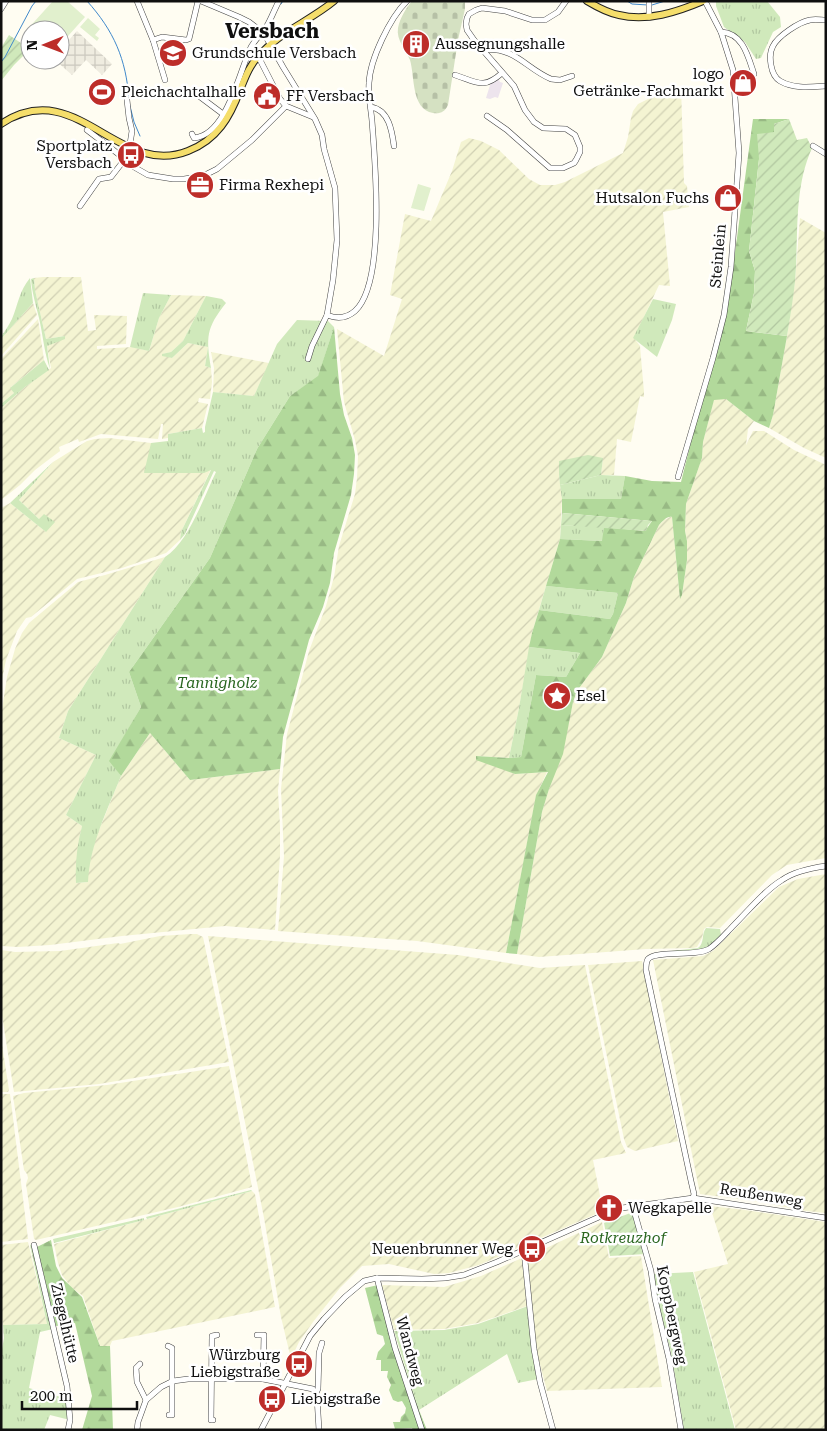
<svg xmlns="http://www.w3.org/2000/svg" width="827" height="1431" font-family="'Roboto Serif',serif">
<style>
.industrial{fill:#ede4ed}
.farmland{fill:url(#farmland-furrows)}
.grass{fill:url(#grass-tufts)}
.forest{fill:url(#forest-firs)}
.cemetery{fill:url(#cemetery-stones)}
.garden{fill:url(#garden-furrows)}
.pitch{fill:#e1f0cd}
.plaza{fill:url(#plaza-grid)}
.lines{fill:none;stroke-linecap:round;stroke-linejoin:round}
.stream{stroke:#4089cb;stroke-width:1}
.minor-casing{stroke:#424242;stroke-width:6}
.major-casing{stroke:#202020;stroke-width:8}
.minor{stroke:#fff;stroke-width:5}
.major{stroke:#f5de6b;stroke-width:6}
.labels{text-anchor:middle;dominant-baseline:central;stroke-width:5;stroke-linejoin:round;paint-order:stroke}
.poi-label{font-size:15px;fill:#0f0f0f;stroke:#fff;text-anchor:start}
.street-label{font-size:15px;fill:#0f0f0f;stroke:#fff}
.park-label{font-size:15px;font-style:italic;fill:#296620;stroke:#fff}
.district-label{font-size:20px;font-weight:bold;fill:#0f0f0f;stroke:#fff}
</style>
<defs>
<pattern id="farmland-furrows" width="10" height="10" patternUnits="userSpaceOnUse" patternTransform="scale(1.25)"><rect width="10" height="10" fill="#f4f4d2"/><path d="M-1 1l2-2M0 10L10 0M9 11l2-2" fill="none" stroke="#d0d0b3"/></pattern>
<pattern id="grass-tufts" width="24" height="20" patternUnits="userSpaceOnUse" patternTransform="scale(1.25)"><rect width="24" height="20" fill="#d0e9bb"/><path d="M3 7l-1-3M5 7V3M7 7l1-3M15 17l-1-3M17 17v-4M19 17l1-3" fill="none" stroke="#b1c7a0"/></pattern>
<pattern id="forest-firs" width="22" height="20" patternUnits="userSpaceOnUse" patternTransform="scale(1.25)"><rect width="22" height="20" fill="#b2d99b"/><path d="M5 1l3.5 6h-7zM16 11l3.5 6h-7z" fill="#98b984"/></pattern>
<pattern id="cemetery-stones" width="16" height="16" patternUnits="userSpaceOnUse" patternTransform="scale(1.25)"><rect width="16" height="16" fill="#d5e1c2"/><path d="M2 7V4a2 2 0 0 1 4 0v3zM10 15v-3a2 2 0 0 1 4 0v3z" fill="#b6c0a6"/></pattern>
<pattern id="garden-furrows" width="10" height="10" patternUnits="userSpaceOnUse" patternTransform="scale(1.25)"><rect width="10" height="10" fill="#d0e9bb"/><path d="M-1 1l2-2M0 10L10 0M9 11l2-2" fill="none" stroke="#b1c7a0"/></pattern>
<pattern id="plaza-grid" width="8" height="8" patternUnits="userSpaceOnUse" patternTransform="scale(1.25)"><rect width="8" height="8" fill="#efece0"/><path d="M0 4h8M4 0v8" fill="none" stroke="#ccc9bf"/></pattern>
</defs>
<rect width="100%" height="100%" fill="#fffdf2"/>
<path class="industrial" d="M498 78 500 82 503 83 498 98 495 97 490 99 486 98 491 82Z"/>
<g class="farmland">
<path d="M681 86 684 183 687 186 689 207 663 212 670 286 659 285 634 338 640 346 644 392V397L640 396 631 442 617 439 614 475H601L603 458 559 475 562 499 560 539 532 633 519 708 509 758 476 756 515 774 547 772 536 796 506 953 417 941 278 931 284 856 281 789 287 734 309 651 326 606 334 577 339 546 355 494 357 478 358 456 355 440 344 402 337 329 384 356 402 299 390 295 405 214 431 221 452 171 461 142 469 138 481 141 499 150 529 179 540 185H555L565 182 623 153 628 137 631 118 633 111 638 104 648 99Z"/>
<path d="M800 218 826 233V458L804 448 769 428 773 415 787 336 795 282Z"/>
<path d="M43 277H81L88 331 96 330 94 315 127 316 126 344 97 346V349L133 347 149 351 159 318 171 295 206 296 183 341 171 352 163 354 162 355 172 358 188 343 208 347 205 366 211 368 212 382 210 399 199 398 198 402 208 404 202 428 168 434V438L162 439 163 424H161L158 439 101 434 79 442 78 439 59 447 60 451 35 470 20 485 1 500V408L25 387 51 368 47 346 65 336 46 339 35 290 34 278Z"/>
<path d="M33 303 37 315 1 356V339Z"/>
<path d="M38 319 44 360 11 387 14 393 1 404V359Z"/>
<path d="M211 352 269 363 254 396 213 392 214 368Z"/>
<path d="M714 399H726L754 421 748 429 746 445 753 431H764L794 450 826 465V858L787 865 772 875 720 928 707 927 704 929 702 938 697 947 693 948 646 949 539 957 517 954 542 812 568 726 573 702 577 691 602 657 626 603 634 577 659 525 664 520 670 517H672L680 598 682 595 687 560V541L685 531 686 504 702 458 703 442Z"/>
<path d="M109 438 151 443V447L211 469 181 532 180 540 166 553 122 568 77 579 31 617 26 618 17 631 6 660 1 684V508L10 503 46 532 39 519 19 500 53 462 87 441 95 439Z"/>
<path d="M165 557 68 711 59 738 96 755 66 815 82 826 79 840 76 883 88 882V870L95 840 121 776 150 733 190 780 280 769 278 791 280 826V856L275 930 225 926 122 936 50 945 18 947 1 946V716L7 677 15 649 22 633 29 623 78 582 105 575Z"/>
<path d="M826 874V1213L806 1211 761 1202 700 1194 653 960 703 956 713 951 779 887 798 879Z"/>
<path d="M191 934H197L203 937 229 1062 99 1084 14 1092 1 1009V950L15 952 60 951 118 943 120 944 160 936Z"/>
<path d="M208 936 458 955 540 968 585 965 621 1142 626 1153 593 1160 603 1211 479 1265 449 1273 434 1274 389 1264 362 1266 340 1288 313 1322 299 1342 291 1359 281 1317 264 1218Z"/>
<path d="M642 961 678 1141 635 1151 627 1147 624 1139 588 965Z"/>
<path d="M1 1038 9 1090 8 1092H1Z"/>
<path d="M229 1066 252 1187 178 1207 36 1240 34 1239 26 1184 28 1178 27 1174 24 1170 13 1096 24 1093 107 1085Z"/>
<path d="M1 1094H10L28 1239 1 1242Z"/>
<path d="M252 1191 255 1194 275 1307 112 1341 110 1346H100L83 1296 71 1287 62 1275 58 1263 54 1244Z"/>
<path d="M710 1206 745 1210 826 1222V1430H736L694 1272 728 1264Z"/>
<path d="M602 1222 609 1258 641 1256 662 1387 547 1391 537 1353 527 1257Z"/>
<path d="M28 1242 47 1324 3 1325 1 1313V1245Z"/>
<path d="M522 1258 527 1306 478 1323 444 1329 394 1330 382 1285 444 1287 481 1276Z"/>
</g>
<g class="grass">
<path d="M716 1H767L780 17 781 27 773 32 761 58 756 59 745 42 724 27 716 6Z"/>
<path d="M30 278 33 303 1 339V337C5 331 9 325 12 319 18 305 19 291 30 278Z"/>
<path d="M34 278 35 290 46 339 65 336V339L47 346 50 369C44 352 43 335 39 318 36 305 32 293 31 279Z"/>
<path d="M143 293 171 295 159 318 149 351 130 347Z"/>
<path d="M206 296 222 299 226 303C206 328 206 337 211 368L205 366 208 347 188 343 172 358 162 356V354L171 352 183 341Z"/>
<path d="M653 299 676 304 672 320 657 357 633 338Z"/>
<path d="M297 320 328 321 334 327 318 377 290 396 257 449 210 558 129 672 141 707 110 761 121 776C107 811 90 844 88 882L76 883C75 864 77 845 82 826L66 815 96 755 59 738 68 711 165 557C188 543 204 497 216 472L214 471 185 534 180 540 181 532 211 470 204 473H144L151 443 168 441V434L202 428 203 433 205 432V427L213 392 254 396 277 344Z"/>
<path d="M44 360 49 370 25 387 1 408V404L14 393 10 388Z"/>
<path d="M53 462 19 500 39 519 44 514 55 522 46 532 10 503Z"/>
<path d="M601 475 625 476 621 499H562L560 485Z"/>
<path d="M561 525 604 527 603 541 560 539Z"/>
<path d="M546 586 618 593 613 614 610 619 539 610Z"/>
<path d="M529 647 580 653 566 677 536 675 521 757 509 758 519 708Z"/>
<path d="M706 928 720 929 721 935 709 946 698 951 654 953 698 948C705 943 701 934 706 928Z"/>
<path d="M251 1190 252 1191 147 1219 146 1217Z"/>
<path d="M144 1218V1220L54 1243 53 1239Z"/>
<path d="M32 1244 53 1329 40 1332 29 1388 68 1399 70 1420 50 1415 44 1430H1V1355L4 1338 3 1325 47 1324 30 1245Z"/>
<path d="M693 1272 735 1430H684L671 1352 658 1304 654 1274Z"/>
<path d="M528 1306 538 1379 518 1383 507 1354 419 1410 394 1331 444 1330 478 1324Z"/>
</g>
<g class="forest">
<path d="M753 119H789L774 124V132L759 159 749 251 755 271 754 293 746 331 787 336 773 415 769 428 754 421 726 399 714 400 703 442 702 458 686 504 685 531 687 541V560L682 595 680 599 672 517C667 516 663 521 659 525L634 577 626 603 602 657 577 691 573 702 563 754 549 789 542 812 517 954 506 953 536 795 548 772 515 774 476 760V756L509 758 521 757 536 675 566 677 580 653 529 647 532 633 539 610 610 619 613 614 618 593 546 586 560 539 602 541 604 527 645 531 652 521 562 513V499H621L625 476 652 481 681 482 731 282Z"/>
<path d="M334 327 340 394 344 415 352 438 355 455 354 474 351 495 334 553 330 583 323 607 309 640 283 737 280 769 190 780 150 733 121 776 109 761 141 707 129 672 210 558 257 449 290 396 318 376Z"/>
<path d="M51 1240 56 1266 62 1278 82 1297 100 1346H110L113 1430H82L92 1396 75 1323 56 1326 37 1247Z"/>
<path d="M378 1285 395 1349 399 1350 419 1410 427 1430H413L412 1428 395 1429 393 1422H400L401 1417 405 1413 406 1408 402 1401 398 1402 393 1400 389 1390 391 1385 387 1377 388 1371H381V1360H376L378 1352 385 1344 383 1336 377 1334 365 1288Z"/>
</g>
<path class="cemetery" d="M412 1H465V9L458 40 448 105C445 112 440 114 433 113 411 109 415 77 410 60 406 50 396 40 398 28 400 18 406 8 412 1Z"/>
<g class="garden">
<path d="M9 35 30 49 14 65 1 81V48Z"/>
<path d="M789 119 797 140 807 138 812 148C793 190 799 237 795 282 793 300 790 318 787 336L746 331 754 293 755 271 749 251 759 159 757 134 774 132V124Z"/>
<path d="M588 455 603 458 601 475 560 485 559 474V461Z"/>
<path d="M562 513 652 521 648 525 646 531 561 525Z"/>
<path d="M633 1212 646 1254 610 1256 604 1223Z"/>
</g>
<g class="pitch">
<path d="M53 1H67L85 17 60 45V30H30V37L25 32Z"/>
<path d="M88 18 100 29 95 35 99 38 97 41 80 27Z"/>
<path d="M418 184 431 188 424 211 411 208Z"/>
</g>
<path class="plaza" d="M77 31 112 64 102 75 86 60 72 75 55 60H60V50Z"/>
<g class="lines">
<g class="stream">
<path d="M87 1C114 31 126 59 129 99"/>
<path d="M627 1 632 4 648 5"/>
<path d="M281 4 283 1"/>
<path d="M652 5 665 1"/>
<path d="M1 62 5 57 32 6 36 1"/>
<path d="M130 106 134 122 140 136"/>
</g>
<defs>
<g id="minor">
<path d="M137 1 153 40 165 80"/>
<path d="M201 1 239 17 249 22 262 32 266 37 283 67 315 119 322 135 324 149 335 188 337 240 333 280 327 315 312 346 308 359"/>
<path d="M1 9 6 1"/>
<path d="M649 17V1"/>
<path d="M826 20C821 20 815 19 810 20 799 22 778 36 773 46 770 51 770 59 771 65 772 71 775 78 780 81 794 89 810 87 826 86"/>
<path d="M721 32C743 33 748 56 754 74"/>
<path d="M153 40 162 37 186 40 189 39 198 1"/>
<path d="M482 50C515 46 525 68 551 79L560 80 572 76"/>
<path d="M258 56 280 99 286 106 313 117"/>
<path d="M455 75C477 82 483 90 502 73"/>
<path d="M199 96 223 114"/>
<path d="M127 100 129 118 132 131 130 144 125 155V159L127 163 148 175 173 179H184L203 176 217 169 252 140 286 106"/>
<path d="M371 107C389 110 392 131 394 146"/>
<path d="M487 116 507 130 550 168H563L574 163 576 160 580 152V147L575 135 566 129 543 128 534 122 525 110 514 86 474 40 467 30 466 24 467 18 469 14 476 10 482 8 505 11 532 20H545L558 12 566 1"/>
<path d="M192 134 194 138C227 135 239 72 251 47 255 40 260 35 265 29 271 20 274 10 279 1"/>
<path d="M813 146 826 154"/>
<path d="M80 206 99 179 111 177 125 159 87 130"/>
<path d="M327 315C337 319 347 318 355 311 386 283 375 161 372 121 371 109 368 96 369 83 370 59 390 18 407 1"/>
<path d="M678 477 713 358 724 315 731 267 737 182 739 153 733 70 721 32 705 1"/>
<path d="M693 1198 694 1194 691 1181 646 970C646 966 646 962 648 959 656 950 695 957 709 949 718 943 726 933 734 925 749 910 764 891 782 880 795 871 811 868 826 866"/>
<path d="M633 1207 651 1271 655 1299 669 1359 681 1430"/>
<path d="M34 1245 67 1386 70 1420 68 1430"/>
<path d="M524 1251 534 1349 540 1382 553 1430"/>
<path d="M377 1278 395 1348 422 1430"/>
<path d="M257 1335H264L263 1379"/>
<path d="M168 1346 172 1348V1415H169"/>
<path d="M140 1364 136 1368 137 1382 146 1400"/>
<path d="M316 1393 318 1389 319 1353 322 1343"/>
<path d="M213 1420H211L212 1336 217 1335"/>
<path d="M137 1430 138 1422 146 1400 161 1387 173 1381 188 1379H263L313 1389 317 1397 319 1430"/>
<path d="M261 1430 310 1336 324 1319 345 1297 364 1281 377 1278 422 1279 445 1278 464 1275 497 1262 608 1213 622 1208 693 1198 826 1218"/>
</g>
<g id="major">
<path d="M587 1C597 7 608 13 619 15 647 22 677 12 703 1"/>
<path d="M1 124C76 74 118 179 188 151 217 140 230 117 240 90 245 78 249 66 258 57 279 32 310 21 334 1"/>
</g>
</defs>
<use href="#minor" class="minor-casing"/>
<use href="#major" class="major-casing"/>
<use href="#minor" class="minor"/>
<use href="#major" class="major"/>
</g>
<defs>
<symbol id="building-disc" viewBox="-11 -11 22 22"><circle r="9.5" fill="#bd2d29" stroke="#fff"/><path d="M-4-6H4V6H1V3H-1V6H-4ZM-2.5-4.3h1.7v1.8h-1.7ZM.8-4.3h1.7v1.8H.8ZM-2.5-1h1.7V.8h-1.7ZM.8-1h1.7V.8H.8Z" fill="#fff"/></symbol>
<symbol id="school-disc" viewBox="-11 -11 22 22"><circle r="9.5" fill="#bd2d29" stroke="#fff"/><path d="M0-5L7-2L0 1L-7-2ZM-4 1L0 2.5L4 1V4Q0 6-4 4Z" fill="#fff"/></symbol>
<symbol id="shop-disc" viewBox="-11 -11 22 22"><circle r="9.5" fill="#bd2d29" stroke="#fff"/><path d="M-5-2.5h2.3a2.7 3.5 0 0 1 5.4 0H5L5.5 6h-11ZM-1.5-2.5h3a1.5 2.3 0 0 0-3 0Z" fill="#fff"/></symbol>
<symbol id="stadium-disc" viewBox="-11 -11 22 22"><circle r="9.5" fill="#bd2d29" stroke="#fff"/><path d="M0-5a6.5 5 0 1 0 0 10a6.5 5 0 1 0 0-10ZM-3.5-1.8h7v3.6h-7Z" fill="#fff"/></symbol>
<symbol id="civic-disc" viewBox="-11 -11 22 22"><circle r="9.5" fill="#bd2d29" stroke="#fff"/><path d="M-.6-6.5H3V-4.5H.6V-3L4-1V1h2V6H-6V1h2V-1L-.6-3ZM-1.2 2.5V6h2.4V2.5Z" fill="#fff"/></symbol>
<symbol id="bus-disc" viewBox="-11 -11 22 22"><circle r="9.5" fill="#bd2d29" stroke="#fff"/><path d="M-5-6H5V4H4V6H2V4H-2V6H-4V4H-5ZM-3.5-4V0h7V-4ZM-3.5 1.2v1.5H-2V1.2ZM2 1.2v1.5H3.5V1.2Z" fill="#fff"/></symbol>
<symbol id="office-disc" viewBox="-11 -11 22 22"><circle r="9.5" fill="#bd2d29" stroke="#fff"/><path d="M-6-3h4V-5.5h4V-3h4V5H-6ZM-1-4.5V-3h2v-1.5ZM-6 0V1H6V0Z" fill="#fff"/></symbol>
<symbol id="sight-disc" viewBox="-11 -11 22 22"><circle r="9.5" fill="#bd2d29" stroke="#fff"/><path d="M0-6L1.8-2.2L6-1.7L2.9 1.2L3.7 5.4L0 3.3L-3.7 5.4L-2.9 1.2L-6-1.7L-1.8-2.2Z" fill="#fff"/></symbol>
<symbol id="church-disc" viewBox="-11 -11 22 22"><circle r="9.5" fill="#bd2d29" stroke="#fff"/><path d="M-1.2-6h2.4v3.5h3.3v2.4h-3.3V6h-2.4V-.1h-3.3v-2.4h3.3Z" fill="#fff"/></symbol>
</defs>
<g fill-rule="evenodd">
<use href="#building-disc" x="400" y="28" width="32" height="32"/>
<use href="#school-disc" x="157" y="37" width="32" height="32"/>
<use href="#shop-disc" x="727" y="67" width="32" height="32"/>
<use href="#stadium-disc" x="86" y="76" width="32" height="32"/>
<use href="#civic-disc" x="251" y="80" width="32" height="32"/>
<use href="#bus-disc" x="115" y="139" width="32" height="32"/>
<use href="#office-disc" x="184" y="169" width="32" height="32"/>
<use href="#shop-disc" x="712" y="182" width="32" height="32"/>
<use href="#sight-disc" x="541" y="680" width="32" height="32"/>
<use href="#church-disc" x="593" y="1192" width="32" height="32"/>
<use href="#bus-disc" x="516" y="1233" width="32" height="32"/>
<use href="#bus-disc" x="283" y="1348" width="32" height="32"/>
<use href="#bus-disc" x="256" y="1383" width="32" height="32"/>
</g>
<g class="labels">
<g class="poi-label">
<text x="435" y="44">Aussegnungshalle</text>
<text x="192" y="53">Grundschule Versbach</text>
<text x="724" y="74" text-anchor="end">logo<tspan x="724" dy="17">Getränke-Fachmarkt</tspan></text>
<text x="121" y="92">Pleichachtalhalle</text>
<text x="286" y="96">FF Versbach</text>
<text x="112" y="146" text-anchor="end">Sportplatz<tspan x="112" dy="17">Versbach</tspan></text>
<text x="219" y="185">Firma Rexhepi</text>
<text x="709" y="198" text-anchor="end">Hutsalon Fuchs</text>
<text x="576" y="696">Esel</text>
<text x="628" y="1208">Wegkapelle</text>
<text x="513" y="1249" text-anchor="end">Neuenbrunner Weg</text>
<text x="280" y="1355" text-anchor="end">Würzburg<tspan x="280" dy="17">Liebigstraße</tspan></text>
<text x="291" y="1399">Liebigstraße</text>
</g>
<g class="street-label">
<text transform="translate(718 256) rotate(-85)">Steinlein</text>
<text transform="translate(761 1195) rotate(9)">Reußenweg</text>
<text transform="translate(672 1315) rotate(78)">Koppbergweg</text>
<text transform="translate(65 1323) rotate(77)">Ziegelhütte</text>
<text transform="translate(410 1351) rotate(75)">Wandweg</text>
</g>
<g class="park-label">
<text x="217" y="683">Tannigholz</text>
<text x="623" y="1238">Rotkreuzhof</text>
</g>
<g class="district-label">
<text x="272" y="31">Versbach</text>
</g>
</g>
<rect width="827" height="1431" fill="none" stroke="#0f0f0f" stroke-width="5"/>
<g transform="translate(45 45) rotate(269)"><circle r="24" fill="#ffffff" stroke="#9f9f9f"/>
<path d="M0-4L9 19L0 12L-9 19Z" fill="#bd2d29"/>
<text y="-8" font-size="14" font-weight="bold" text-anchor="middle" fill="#0f0f0f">N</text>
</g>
<path d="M22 1401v8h115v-8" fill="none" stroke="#0f0f0f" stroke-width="2.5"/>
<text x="30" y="1401" font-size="15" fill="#0f0f0f" stroke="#ffffff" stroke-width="4" paint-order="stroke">200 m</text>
</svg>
